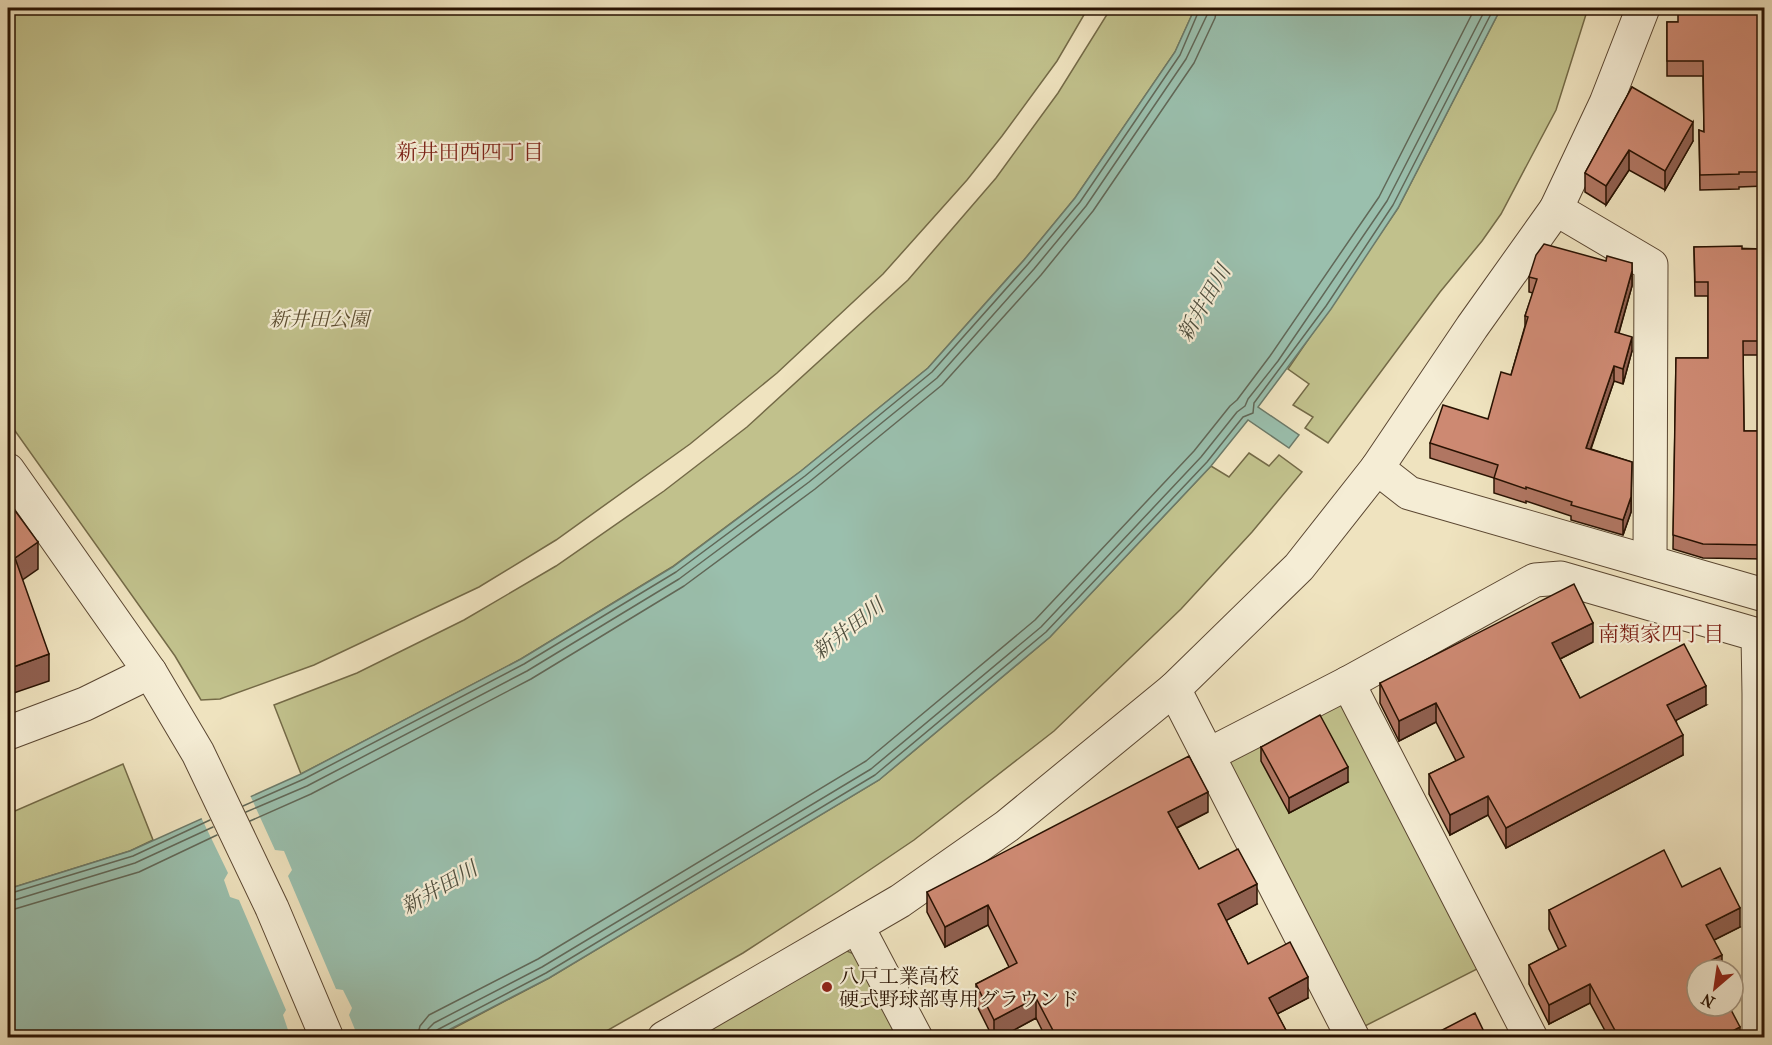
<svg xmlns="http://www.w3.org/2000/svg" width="1772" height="1045" font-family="'IM FELL French Canon','Noto Serif JP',serif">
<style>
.green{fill:#c1c18c;stroke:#746a47;stroke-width:1.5}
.water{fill:#9abfad;stroke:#6c7a69;stroke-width:1.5}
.pier{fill:#efe3bf}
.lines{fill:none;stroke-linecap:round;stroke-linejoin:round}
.shore{stroke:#616858;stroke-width:1.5}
.minor-casing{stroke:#5a4631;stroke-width:35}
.tertiary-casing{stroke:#5a4631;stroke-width:35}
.minor{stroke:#f5edd5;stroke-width:33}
.tertiary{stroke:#f5edd5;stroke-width:33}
.wall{fill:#b07662;stroke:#281202;stroke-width:1.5}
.shaded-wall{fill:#906050;stroke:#281202;stroke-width:1.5}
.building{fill:#cd8972;stroke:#281202;stroke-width:1.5}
.poi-dot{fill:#8f2418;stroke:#f5edd5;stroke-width:2}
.labels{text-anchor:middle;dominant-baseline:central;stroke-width:4.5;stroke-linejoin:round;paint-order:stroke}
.park-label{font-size:20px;font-style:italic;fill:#5e4f32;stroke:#f5edd5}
.poi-label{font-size:20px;fill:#281202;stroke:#f5edd5;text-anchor:start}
.neighbourhood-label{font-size:21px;fill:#7a1f14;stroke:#f5edd5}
.water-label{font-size:21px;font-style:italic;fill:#504f3e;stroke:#f5edd5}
</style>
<rect width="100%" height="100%" fill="#efe3bf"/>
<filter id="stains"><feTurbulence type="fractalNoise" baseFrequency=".00333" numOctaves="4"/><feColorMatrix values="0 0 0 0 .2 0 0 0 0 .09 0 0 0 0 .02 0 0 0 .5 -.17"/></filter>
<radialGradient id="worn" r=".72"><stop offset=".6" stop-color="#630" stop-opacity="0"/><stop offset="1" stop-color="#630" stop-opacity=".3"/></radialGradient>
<g class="green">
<path d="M8 8H1088L1057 61 1002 136 967 180 883 274 777 373 690 444 556 540 479 587 314 665 220 699 201 700 175 656 8 421Z"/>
<path d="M1111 8H1195L1175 52 1075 198 1024 260 928 368 801 471 672 567 521 659 301 774 274 705 357 673 464 620 556 566 664 491 747 427 908 280 996 178 1058 93Z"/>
<path d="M1501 8H1588L1556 110 1501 214 1482 241 1440 292 1328 443 1305 428 1313 417 1293 405 1309 384 1288 369 1398 208Z"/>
<path d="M1249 453 1269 466 1279 455 1302 472 1252 532 1181 609 1054 731 914 840 837 892 743 953 596 1037 435 1038 549 978 879 780 1050 637 1211 466 1229 477Z"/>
<path d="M1344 693 1485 965 1361 1028 1219 760Z"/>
<path d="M123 764 153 840 130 851 8 889V814Z"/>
<path d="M842 949 859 956 901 1038H692Z"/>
</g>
<path class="water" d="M1195 8H1501L1398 208 1331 309 1258 407 1299 435 1289 448 1248 420 1211 466 1050 637 879 780 549 978 435 1037 8 1038V889L130 851 301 774 521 659 673 567 801 471 928 368 1024 260 1075 198 1175 52Z"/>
<path class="pier" d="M249 793 275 850 284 851 292 870 288 876 336 989 343 990 352 1008 349 1015 358 1037 290 1036 283 1015 286 1010 239 900 230 897 224 880 228 873 200 815Z"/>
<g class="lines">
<g class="shore">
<path d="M243 806 304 779 524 664 676 572 805 476 932 372 1028 264 1080 202 1180 55 1200 8"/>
<path d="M246 812 307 786 527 671 679 579 809 482 937 378 1034 269 1086 206 1186 59 1207 15 1208 8"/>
<path d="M250 821 311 794 531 679 684 586 815 489 942 385 1041 275 1093 211 1194 63 1215 18 1217 8"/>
<path d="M8 894 133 856 210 820"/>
<path d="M8 902 135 863 213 827"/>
<path d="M8 911 139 872 217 835"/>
<path d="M417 1038 420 1026 429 1015 538 959 866 761 1035 620 1194 451 1230 406 1237 400 1270 356 1379 197 1475 8"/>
<path d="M426 1038 428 1029 434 1023 542 967 871 769 1041 627 1201 457 1237 412 1245 406 1248 399 1278 361 1387 201 1486 8"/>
<path d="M434 1038 437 1030 546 973 875 775 1046 632 1207 462 1243 417 1253 413 1254 403 1326 306 1393 205 1494 8"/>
</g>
<defs>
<g id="minor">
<path d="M1556 209 1651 265 1650 562"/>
<path d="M1377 468 1409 493 1764 595"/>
<path d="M1348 683 1531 1038"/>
<path d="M1174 689 1353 1038"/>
<path d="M8 733 85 704 150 672"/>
<path d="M1208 755 1348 683 1535 580 1561 578 1758 635 1759 694V1038"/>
<path d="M857 926 916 1038"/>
<path d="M664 1038 900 901 1007 826 1174 689 1299 567 1377 468 1472 327 1556 209 1606 103 1643 8"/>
</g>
<path id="tertiary" d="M8 470 150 672 198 753 272 908 327 1038"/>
</defs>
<use href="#minor" class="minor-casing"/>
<use href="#tertiary" class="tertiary-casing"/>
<use href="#minor" class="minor"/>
<use href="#tertiary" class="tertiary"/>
</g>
<g class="wall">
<path d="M1764 8V186L1739 187V189L1700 190 1699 130 1704 132 1703 76H1667V22H1678Z"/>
<path d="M1632 87 1693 141 1665 190 1629 170 1606 205 1585 192V173Z"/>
<path d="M1694 247 1764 249V355H1743L1744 431H1764V559L1703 558 1673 549 1676 358H1708V296H1695Z"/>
<path d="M1606 261 1632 263V286L1619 333 1632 351 1623 384 1614 381 1591 449 1632 462 1631 512 1623 535 1571 520V516L1526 501V503L1494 493V478L1430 458V443L1488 419 1511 375 1525 326V316L1533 293 1529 292V277Z"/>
<path d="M1593 642 1560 659 1580 698 1706 705 1676 720 1683 755 1506 848 1488 815 1450 835 1429 794V774L1456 761 1436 722 1399 741 1380 703V683Z"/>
<path d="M1261 747 1348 782 1289 813 1261 761Z"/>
<path d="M1208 812 1177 828 1199 869 1257 904 1226 920 1248 964 1308 998 1277 1014 1290 1038H1046L1036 1018 999 1038H993L976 1004V984L1009 967 988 925 945 947 927 912V892Z"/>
<path d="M1682 887 1740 927 1714 940 1722 970H1697L1740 1038H1609L1590 1003 1549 1024 1529 984V965L1559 950 1549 929V910Z"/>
</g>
<g class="shaded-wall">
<path d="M1693 122V141L1665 190V171Z"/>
<path d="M1629 150V170L1606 205V186Z"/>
<path d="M1632 271V286L1615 346V332Z"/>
<path d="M1632 337V351L1623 384V369Z"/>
<path d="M1614 366V381L1586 462V448Z"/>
<path d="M1631 497V512L1623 535V520Z"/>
<path d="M38 542V569L15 585V558Z"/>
<path d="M1593 623V642L1552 663V643Z"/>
<path d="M49 654V681L8 695V669Z"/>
<path d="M1706 686V705L1667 725V705Z"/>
<path d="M1436 703V722L1399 741V721Z"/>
<path d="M1683 735V755L1506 848V828Z"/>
<path d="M1348 767V782L1289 813V798Z"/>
<path d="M1208 792V812L1168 832V812Z"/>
<path d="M1488 796V815L1450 835V815Z"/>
<path d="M1257 884V904L1218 925V904Z"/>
<path d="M988 905V925L945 947V927Z"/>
<path d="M1740 908V927L1706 944V925Z"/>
<path d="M1722 955V970H1706V963Z"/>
<path d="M1308 977V998L1269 1018V998Z"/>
<path d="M1590 984V1003L1549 1024V1005Z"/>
<path d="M1036 998V1018L999 1038H994V1020Z"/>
<path d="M1740 1027V1038H1720Z"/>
</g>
<g class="building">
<path d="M1678 8H1764V172H1739V174L1700 175 1699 130 1704 132 1703 61H1667V22H1678Z"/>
<path d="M1632 87 1693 122 1665 171 1629 150 1606 186 1585 173Z"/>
<path d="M1544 244 1606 261 1607 256 1632 263V271L1615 332 1632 337 1623 369 1614 366 1586 448 1632 462 1631 497 1623 520 1571 505 1572 502 1526 487V489L1494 478 1498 465 1430 443 1443 405 1488 419 1501 372 1511 375 1528 317 1525 316 1537 279 1529 277 1536 255Z"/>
<path d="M1742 246V249H1764V341H1743L1744 431H1764V545L1703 544 1673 535 1676 358H1708V282H1695L1694 247Z"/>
<path d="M8 501 38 542 15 558 49 654 8 669Z"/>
<path d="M1574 584 1593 623 1552 643 1580 698 1684 644 1706 686 1667 705 1683 735 1506 828 1488 796 1450 815 1429 774 1464 757 1436 703 1399 721 1380 683Z"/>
<path d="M1320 715 1348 767 1289 798 1261 747Z"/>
<path d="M1189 756 1208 792 1168 812 1199 869 1238 849 1257 884 1218 904 1248 964 1290 942 1308 977 1269 998 1290 1038H1057L1036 998 994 1020 976 984 1017 963 988 905 945 927 927 892Z"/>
<path d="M1664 850 1682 887 1720 868 1740 908 1706 925 1722 955 1706 963 1710 970H1697V1006H1729L1740 1027 1720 1038H1615L1618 1036 1590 984 1549 1005 1529 965 1566 946 1549 910Z"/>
<path d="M1475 1013 1487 1038H1427Z"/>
<path d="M1337 1034 1339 1038H1331Z"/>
</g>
<circle class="poi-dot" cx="827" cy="987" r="6"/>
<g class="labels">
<g class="park-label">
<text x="319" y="319">新井田公園</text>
</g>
<g class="poi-label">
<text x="839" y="976">八戸工業高校<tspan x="839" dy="23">硬式野球部専用グラウンド</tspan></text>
</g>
<g class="neighbourhood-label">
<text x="470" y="152">新井田西四丁目</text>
<text x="1661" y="634">南類家四丁目</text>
</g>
<g class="water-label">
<text transform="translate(1204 303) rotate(-60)">新井田川</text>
<text transform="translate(848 629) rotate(-38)">新井田川</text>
<text transform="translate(439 888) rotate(-30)">新井田川</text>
</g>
</g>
<rect width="1772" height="1045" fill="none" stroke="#efe3bf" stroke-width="30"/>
<rect x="9" y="9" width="1754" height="1027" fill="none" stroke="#281202" stroke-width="3"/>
<rect x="15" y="15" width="1742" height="1015" fill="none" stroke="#281202" stroke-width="1.5"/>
<g transform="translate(1715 988) rotate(209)"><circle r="28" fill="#f5edd5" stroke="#a39581" stroke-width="1.5"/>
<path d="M0-4.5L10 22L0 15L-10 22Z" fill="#8f2418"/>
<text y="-9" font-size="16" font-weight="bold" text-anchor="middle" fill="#281202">N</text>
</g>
<rect width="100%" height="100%" filter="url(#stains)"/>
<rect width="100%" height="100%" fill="url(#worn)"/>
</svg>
